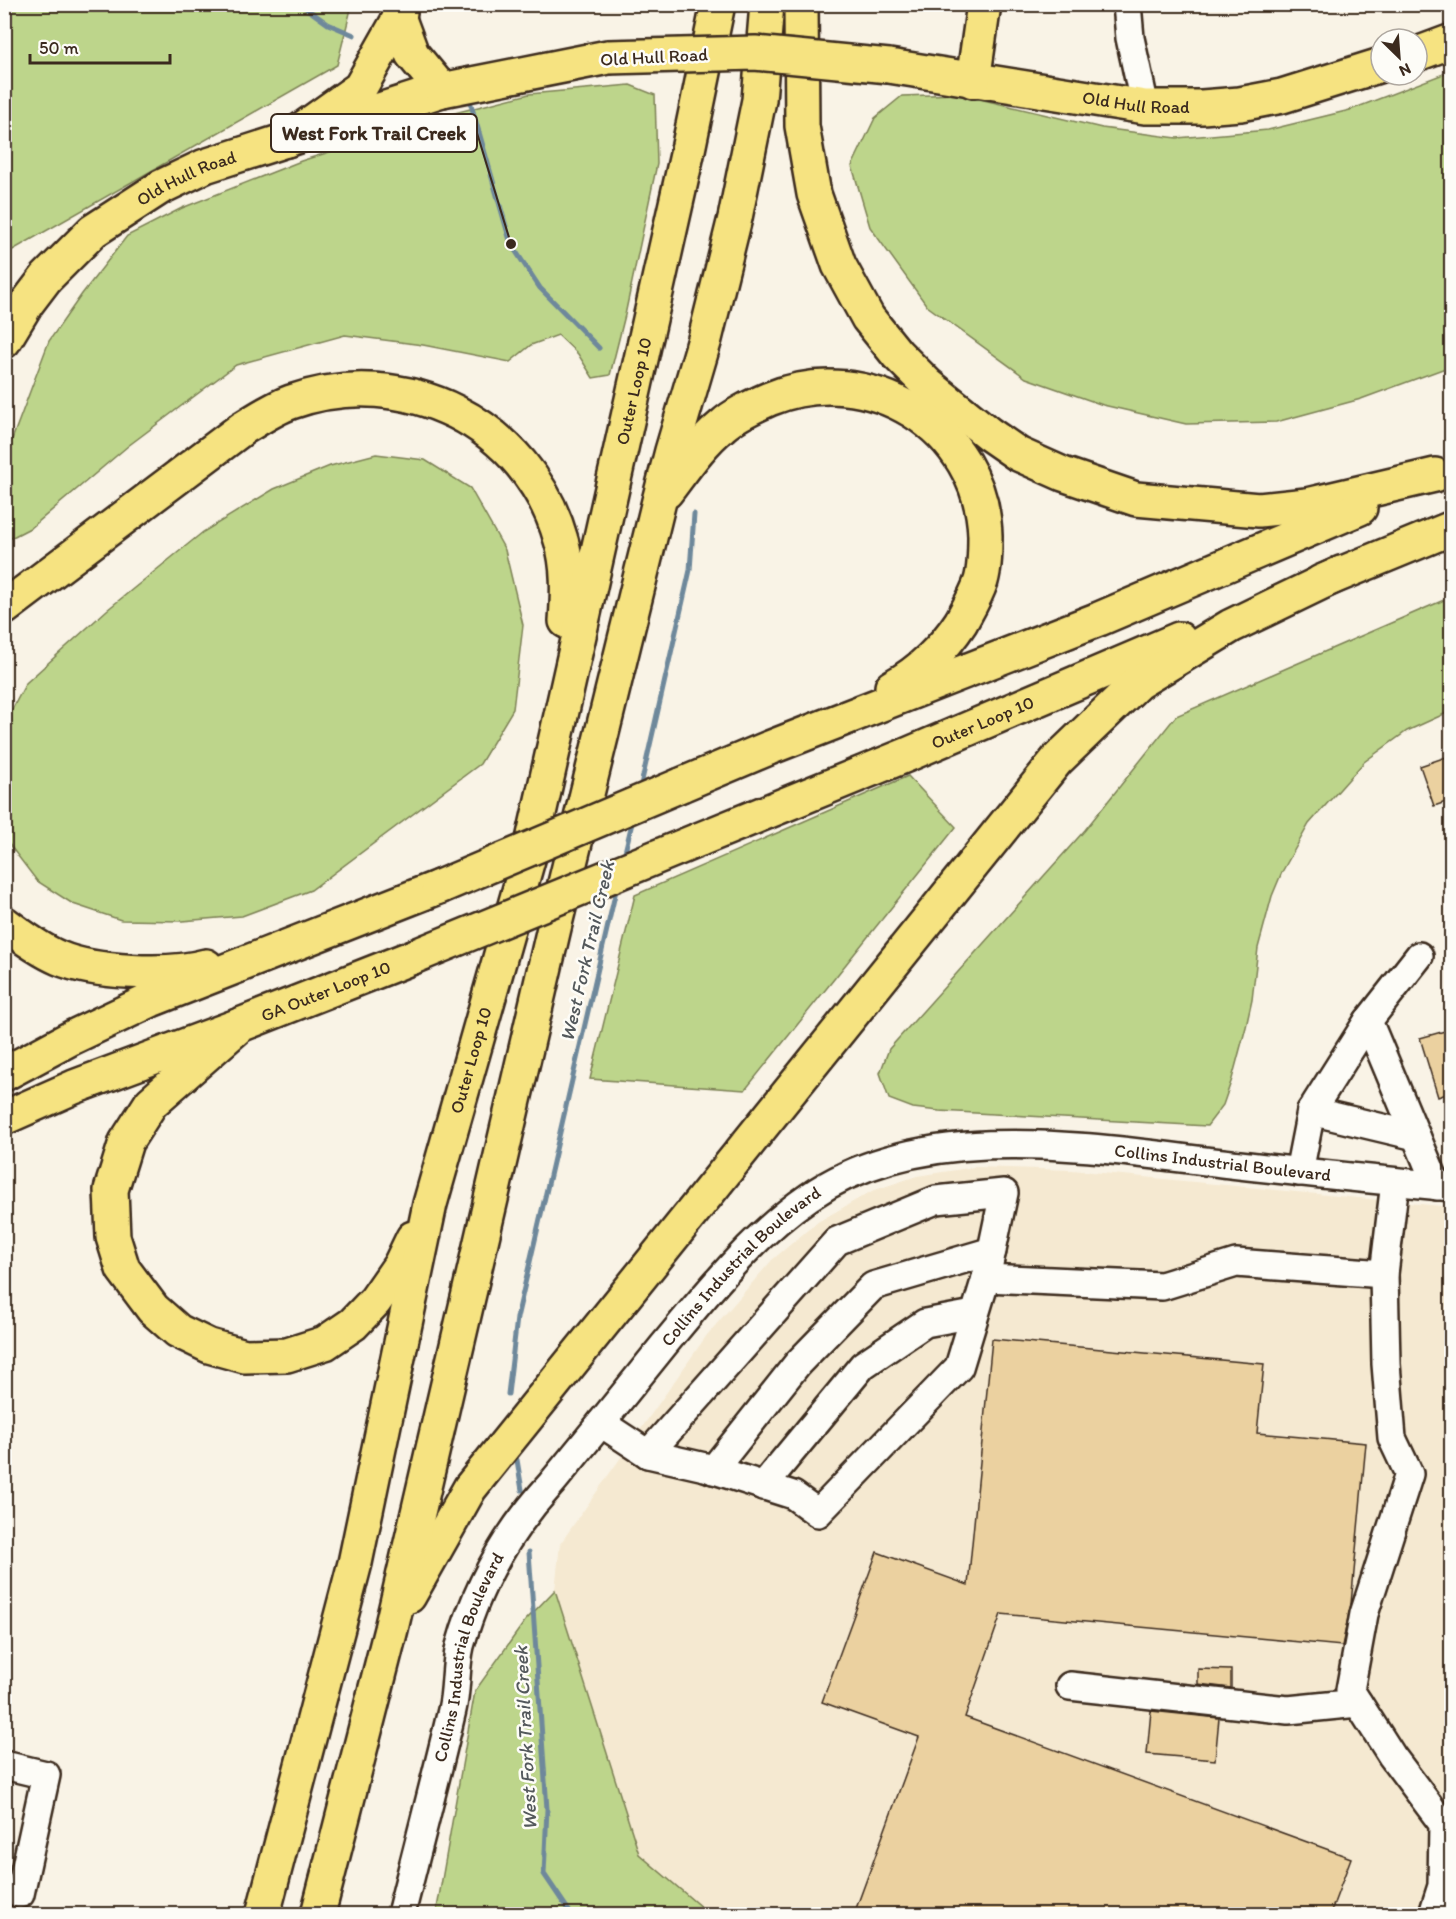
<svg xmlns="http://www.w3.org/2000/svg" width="1456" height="1919" font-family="Itim,sans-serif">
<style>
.built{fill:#f5e9d1}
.green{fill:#bdd58b;stroke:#7c8054;stroke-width:1.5}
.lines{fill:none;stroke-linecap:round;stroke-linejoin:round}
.stream{stroke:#6e889b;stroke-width:5}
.building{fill:#ebd1a0;stroke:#3b2a1e;stroke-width:1.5}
.minor-casing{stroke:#3b2a1e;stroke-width:32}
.major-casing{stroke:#3b2a1e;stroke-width:38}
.highway-casing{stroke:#3b2a1e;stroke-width:38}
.minor{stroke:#fdfcf7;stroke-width:27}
.major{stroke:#f6e381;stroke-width:33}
.highway{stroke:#f6e381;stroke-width:33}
.major-bridge-casing{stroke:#3b2a1e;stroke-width:38;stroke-linecap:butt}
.highway-bridge-casing{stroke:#3b2a1e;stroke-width:38;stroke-linecap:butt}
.major-bridge{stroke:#f6e381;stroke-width:33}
.highway-bridge{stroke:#f6e381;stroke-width:33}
.labels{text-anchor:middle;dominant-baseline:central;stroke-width:5;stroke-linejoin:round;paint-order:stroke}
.street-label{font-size:18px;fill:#3b2a1e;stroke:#fdfcf7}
.water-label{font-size:20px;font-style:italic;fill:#54595c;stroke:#fdfcf7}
.leader{fill:none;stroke:#3b2a1e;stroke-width:2}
.callout-dot{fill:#3b2a1e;stroke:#fdfcf7;stroke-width:2}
.callout{fill:#fdfcf7;stroke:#3b2a1e;stroke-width:2}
.callout-label{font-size:20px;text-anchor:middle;font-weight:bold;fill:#3b2a1e}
</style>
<rect width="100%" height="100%" fill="#f9f3e6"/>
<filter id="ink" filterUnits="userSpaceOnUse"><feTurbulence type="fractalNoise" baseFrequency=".0167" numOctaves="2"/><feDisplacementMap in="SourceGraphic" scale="12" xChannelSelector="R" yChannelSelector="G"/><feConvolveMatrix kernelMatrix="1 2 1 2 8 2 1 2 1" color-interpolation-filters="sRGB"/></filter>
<g filter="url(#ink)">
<path class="built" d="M975 1167 1072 1170 1451 1207V1914H709L639 1854 555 1590 560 1544 707 1335 772 1260 816 1223 872 1191 917 1176Z"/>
<g class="green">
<path d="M5 4H352V5L337 65 9 252 5 263Z"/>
<path d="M1451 71V366L1361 399 1276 422 1186 424 1103 405 1026 378 927 306 870 227 852 166 875 118 902 96 958 94 1102 128 1177 138 1268 130 1350 110Z"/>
<path d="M630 85 655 95 657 164 625 315 610 375 593 378 578 354 558 335 531 345 510 362 423 345 345 335 236 365 128 446 32 527 5 541V458L49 341 82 294 127 236 182 208 301 161 443 116 529 94Z"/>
<path d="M376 454 425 460 470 488 505 550 523 625 513 709 480 764 311 890 242 916 182 921 121 920 73 904 37 881 5 839V723L26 683 107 610 203 532 274 489 330 466Z"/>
<path d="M1451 597V711L1407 731 1364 762 1309 824 1296 847 1282 872 1272 896 1258 948 1252 1000 1246 1027 1232 1079 1223 1105 1207 1126 939 1111 913 1108 889 1099 880 1073 889 1049 1085 830 1176 716Z"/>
<path d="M908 776 956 827 745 1090 590 1079 635 895Z"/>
<path d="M555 1590 639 1854 709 1914H436L475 1691 525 1621Z"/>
</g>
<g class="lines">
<g class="stream">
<path d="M300 4 328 24 354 35"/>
<path d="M470 101 511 244 540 288 599 348"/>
<path d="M640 789 690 570 694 514"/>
<path d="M624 856 633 819"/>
<path d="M508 1394 517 1318 617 886"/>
<path d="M517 1460 522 1490"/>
<path d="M529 1552 547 1809 544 1874 571 1914"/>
</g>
</g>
<g class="building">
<path d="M1452 755V800L1434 806 1420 766Z"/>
<path d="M1452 1029V1092L1438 1097 1420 1038Z"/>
<path d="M992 1339 1264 1364 1257 1433 1366 1443 1351 1604 1342 1646 1001 1614 965 1717 1351 1858 1330 1914H854L919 1737 822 1702 877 1552 968 1585Z"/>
<path d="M1198 1669 1231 1670V1688L1198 1684Z"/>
<path d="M1151 1711 1219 1718 1215 1760 1147 1754Z"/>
</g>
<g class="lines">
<defs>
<g id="minor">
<path d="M1127 4 1130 38 1145 107"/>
<path d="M1419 956 1368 1021 1437 1186"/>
<path d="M1311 1111 1416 1136"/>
<path d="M1299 1172 1311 1111 1368 1021"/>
<path d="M1395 1182 1384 1274 1386 1364 1392 1438 1409 1474 1364 1614 1350 1690 1392 1756 1443 1824 1442 1886 1433 1914"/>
<path d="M601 1423 648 1454 837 1241 936 1200 1004 1193 986 1278 1162 1286 1236 1263 1384 1274"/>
<path d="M648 1454 705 1467 793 1495 818 1513 959 1367 986 1278"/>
<path d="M713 1470 798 1363 873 1286 992 1251"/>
<path d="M763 1486 863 1365 925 1323 974 1314"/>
<path d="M1070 1686 1288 1710 1358 1703"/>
<path d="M4 1765 46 1775 20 1894"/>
<path id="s1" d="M401 1914C418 1846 436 1778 452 1710 457 1689 455 1667 460 1646 477 1585 508 1531 551 1484 589 1438 626 1392 663 1346 707 1293 752 1236 809 1197 924 1117 1093 1148 1222 1163 1299 1172 1375 1180 1452 1187"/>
</g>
<g id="major">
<path d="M1417 54 1452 41"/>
<path id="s2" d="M889 66 1145 107H1202L1240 104 1282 96 1381 65"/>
<path id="s3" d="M4 341 27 303 46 278 93 231 161 187 205 166 442 90 608 57"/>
</g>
<g id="highway">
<path d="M801 4 802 126 814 194 839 265 868 318 897 354 927 384 989 434 1018 454 1063 474 1136 499 1259 510 1307 505 1435 475"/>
<path d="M399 19 412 54 442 90"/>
<path d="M973 81 984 4"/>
<path d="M287 140 360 88 399 19 401 4"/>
<path d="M666 492C683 470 700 444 722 426 735 414 753 406 769 399 868 358 982 427 985 536 985 551 985 567 981 581 976 596 968 609 961 622 944 648 919 673 892 687"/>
<path d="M1321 582 1452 528"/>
<path d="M4 608 243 428C258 419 274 408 291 402 404 362 528 423 561 540 569 566 568 594 566 621"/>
<path d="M681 785 769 748 1099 619 1360 508"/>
<path id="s4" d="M698 840 909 754 1179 639"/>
<path d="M4 923C21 936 40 950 59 958 94 973 170 976 206 966"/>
<path d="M240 1025 151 1103 126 1142 111 1190 113 1237 123 1269 153 1309 178 1331 209 1346 245 1356 287 1355 325 1343 353 1324 375 1301 400 1265 413 1238"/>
<path d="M4 1074 73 1037 151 1000 439 887"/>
<path id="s5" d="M4 1118 74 1087 240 1025 413 957"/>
<path d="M409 1596 470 1488 1057 760 1137 683 1231 626 1341 573"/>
<path id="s6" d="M263 1914 355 1563 430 1204 531 849 688 150 718 4"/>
<path d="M318 1914 391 1629 554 928 659 501 672 451 705 339 735 218 759 100 767 4"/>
</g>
</defs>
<use href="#minor" class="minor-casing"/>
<use href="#major" class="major-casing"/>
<use href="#highway" class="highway-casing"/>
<use href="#minor" class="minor"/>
<use href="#major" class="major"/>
<use href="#highway" class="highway"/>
<defs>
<path id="major-bridge" d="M608 57 755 53 889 66"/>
<g id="highway-bridge">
<path d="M439 887 681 785"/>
<path d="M413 957 698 840"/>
</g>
</defs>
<use href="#major-bridge" class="major-bridge-casing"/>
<use href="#highway-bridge" class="highway-bridge-casing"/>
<use href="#major-bridge" class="major-bridge"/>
<use href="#highway-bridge" class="highway-bridge"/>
</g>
</g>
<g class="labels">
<g class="street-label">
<text transform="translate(654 57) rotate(-3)">Old Hull Road</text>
<text stroke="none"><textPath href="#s2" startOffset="250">Old Hull Road</textPath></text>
<text stroke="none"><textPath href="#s3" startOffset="250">Old Hull Road</textPath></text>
<text stroke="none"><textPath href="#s6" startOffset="1568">Outer Loop 10</textPath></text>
<text stroke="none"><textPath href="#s4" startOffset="308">Outer Loop 10</textPath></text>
<text stroke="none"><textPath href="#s5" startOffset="346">GA Outer Loop 10</textPath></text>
<text stroke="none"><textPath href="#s6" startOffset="879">Outer Loop 10</textPath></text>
<text stroke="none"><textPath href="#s1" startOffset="1274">Collins Industrial Boulevard</textPath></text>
<text stroke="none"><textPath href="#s1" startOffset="752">Collins Industrial Boulevard</textPath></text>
<text stroke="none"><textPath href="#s1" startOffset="266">Collins Industrial Boulevard</textPath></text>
</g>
<g class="water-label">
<text transform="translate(587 951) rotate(-77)">West Fork Trail Creek</text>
<text transform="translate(525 1738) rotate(-93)">West Fork Trail Creek</text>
</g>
</g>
<path class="leader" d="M511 244L477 133"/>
<circle class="callout-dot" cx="511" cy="244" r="6"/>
<rect class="callout" x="271" y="114" width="206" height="38" rx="6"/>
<g class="callout-label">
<text x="374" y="140">West Fork Trail Creek</text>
</g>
<rect width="1456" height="1919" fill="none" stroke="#fdfcf7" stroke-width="24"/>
<rect x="12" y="12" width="1432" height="1895" fill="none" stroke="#3b2a1e" stroke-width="2" filter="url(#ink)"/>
<g transform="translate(1399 57) rotate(155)"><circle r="28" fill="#fdfcf7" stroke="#afa8a0" stroke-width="1.5"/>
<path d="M0-4.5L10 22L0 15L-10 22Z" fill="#3b2a1e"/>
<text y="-9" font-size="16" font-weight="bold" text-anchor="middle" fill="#3b2a1e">N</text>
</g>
<path d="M30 54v9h140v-9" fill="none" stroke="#3b2a1e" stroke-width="3"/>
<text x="39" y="54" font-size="18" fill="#3b2a1e" stroke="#fdfcf7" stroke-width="4.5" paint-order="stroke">50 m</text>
</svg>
